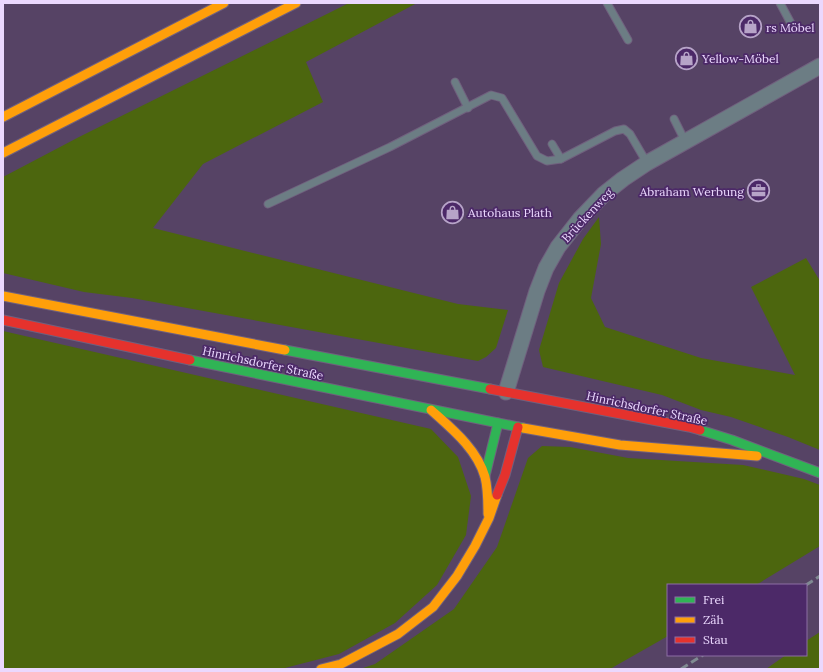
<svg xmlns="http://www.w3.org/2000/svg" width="823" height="672" font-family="Lora,serif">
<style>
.green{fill:#4c660e}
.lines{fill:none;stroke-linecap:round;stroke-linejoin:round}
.lane-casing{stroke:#70607e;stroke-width:9}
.street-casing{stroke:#70607e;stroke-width:17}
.fast-casing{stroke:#70607e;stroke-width:11}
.slow-casing{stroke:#70607e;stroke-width:11}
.jam-casing{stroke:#70607e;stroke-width:11}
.lane{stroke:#6c7d84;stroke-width:7}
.street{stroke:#6c7d84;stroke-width:15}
.fast{stroke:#30b455;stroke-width:9}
.slow{stroke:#ff9f0a;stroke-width:9}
.jam{stroke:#e5322d;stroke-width:9}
.rail{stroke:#808a92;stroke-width:3;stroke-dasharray:8 4;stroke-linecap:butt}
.labels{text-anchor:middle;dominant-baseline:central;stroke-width:3.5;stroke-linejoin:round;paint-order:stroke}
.poi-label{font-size:12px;fill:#ebd8fe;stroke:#4c2968;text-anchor:start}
.street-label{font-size:12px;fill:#ebd8fe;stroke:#4c2968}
</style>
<rect width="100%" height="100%" fill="#564365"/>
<g class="green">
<path d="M349 3H417L306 62 323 102 203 164 153 228 458 304 508 310 496 348 486 357 478 361 132 298 84 292 3 273V177L79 137Z"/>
<path d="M599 217 601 244 591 298 605 327 701 358 795 375 751 287 806 258 820 281V450L788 437 731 417 701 410 662 395 543 367 539 350 559 283 583 239Z"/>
<path d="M3 331 431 429 458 457 471 496 466 535 437 585 395 623 339 654 281 669H3Z"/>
<path d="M542 446 570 447 628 458 743 465 804 479 820 485V546L756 585H668V636L610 669H360L375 664 454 609 497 547 528 458Z"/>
<path d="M820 632V669H766L786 655H806V641Z"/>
</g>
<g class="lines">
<defs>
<g id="lane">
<path d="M607 3 628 40"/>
<path d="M780 3 794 29"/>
<path d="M455 82 468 108"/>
<path d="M674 119 685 141"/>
<path d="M552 144 561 159"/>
<path d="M268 204 390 147 491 95 502 98 537 156 547 161 561 159 615 131 624 129 630 134 647 163"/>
</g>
<path id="street" d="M506 392 537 291 546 268 558 247 580 219 604 194 623 179 647 163 820 66"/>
<g id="fast">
<path d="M285 350 490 389"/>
<path d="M190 360 523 428"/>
<path d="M700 430 732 440 820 473"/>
<path d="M485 476 498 423"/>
</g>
<g id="slow">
<path d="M3 117 224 3"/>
<path d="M3 153 296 3"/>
<path d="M3 296 285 350"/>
<path d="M431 410C452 429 477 449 485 477 488 489 488 502 488 514"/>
<path d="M523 428 620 445 757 456"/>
<path d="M321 669 341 664 398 634 433 607 457 576 475 546 489 518 497 495"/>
</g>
<g id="jam">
<path d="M3 320 190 360"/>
<path d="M490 389 689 427 700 430"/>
<path d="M497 495 505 475 518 427"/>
</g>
</defs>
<use href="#lane" class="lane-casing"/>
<use href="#street" class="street-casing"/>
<use href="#fast" class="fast-casing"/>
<use href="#slow" class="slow-casing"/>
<use href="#jam" class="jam-casing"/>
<use href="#lane" class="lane"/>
<use href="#street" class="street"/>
<use href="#fast" class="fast"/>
<use href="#slow" class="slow"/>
<use href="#jam" class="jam"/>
<g class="rail">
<path d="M806 585 820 576"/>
<path d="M681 669 703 655"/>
</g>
</g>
<defs>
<symbol id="shop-ring" viewBox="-11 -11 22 22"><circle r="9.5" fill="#4c2968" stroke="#b7a4c8" stroke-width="1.5"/><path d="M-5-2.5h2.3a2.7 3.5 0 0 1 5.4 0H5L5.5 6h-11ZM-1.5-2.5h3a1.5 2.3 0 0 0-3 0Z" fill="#b7a4c8"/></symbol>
<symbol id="office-ring" viewBox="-11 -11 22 22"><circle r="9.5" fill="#4c2968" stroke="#b7a4c8" stroke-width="1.5"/><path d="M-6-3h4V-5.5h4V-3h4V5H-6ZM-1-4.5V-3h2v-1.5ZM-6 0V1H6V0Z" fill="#b7a4c8"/></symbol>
</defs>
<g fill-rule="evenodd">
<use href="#shop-ring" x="738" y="14" width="25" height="25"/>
<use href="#shop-ring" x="674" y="46" width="25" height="25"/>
<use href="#office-ring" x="746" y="178" width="25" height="25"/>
<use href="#shop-ring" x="440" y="200" width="25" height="25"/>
</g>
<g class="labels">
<g class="poi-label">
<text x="766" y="27">rs Möbel</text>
<text x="702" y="58">Yellow-Möbel</text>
<text x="744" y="191" text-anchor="end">Abraham Werbung</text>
<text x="468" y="212">Autohaus Plath</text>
</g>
<g class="street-label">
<text transform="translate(587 215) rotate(-47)">Brückenweg</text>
<text transform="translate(263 363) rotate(12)">Hinrichsdorfer Straße</text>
<text transform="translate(647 408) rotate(12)">Hinrichsdorfer Straße</text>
</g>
</g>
<rect width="823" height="672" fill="none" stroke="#ebd8fe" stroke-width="8"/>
<rect x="667" y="584" width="140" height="72" fill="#4c2968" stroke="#8c6fa4"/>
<rect x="675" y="597" width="20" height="6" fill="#30b455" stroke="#8c6fa4"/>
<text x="703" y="604" font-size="12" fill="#ebd8fe">Frei</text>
<rect x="675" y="617" width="20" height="6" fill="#ff9f0a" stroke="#8c6fa4"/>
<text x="703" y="624" font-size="12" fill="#ebd8fe">Zäh</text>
<rect x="675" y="637" width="20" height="6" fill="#e5322d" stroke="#8c6fa4"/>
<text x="703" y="644" font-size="12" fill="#ebd8fe">Stau</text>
</svg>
